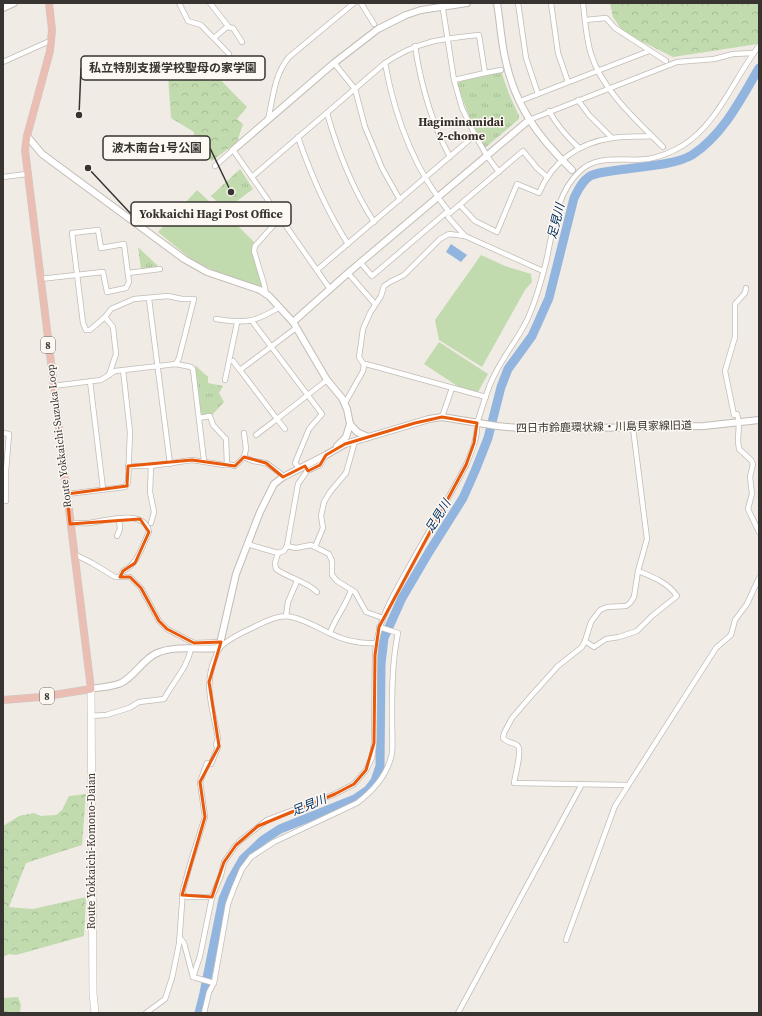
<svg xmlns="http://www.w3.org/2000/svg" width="762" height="1016" font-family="'Source Serif 4','Noto Sans JP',serif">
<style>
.forest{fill:url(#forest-crowns)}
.park{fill:url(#park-tufts)}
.pitch{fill:#c1dbae}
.water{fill:#92b5df}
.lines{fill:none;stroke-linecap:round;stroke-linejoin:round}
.river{stroke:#92b5df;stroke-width:9}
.minor-casing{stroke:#c2bcb6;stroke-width:6}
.tertiary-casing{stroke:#c2bcb6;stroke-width:8}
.secondary-casing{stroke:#c2bcb6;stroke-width:8}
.primary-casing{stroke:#cbcaca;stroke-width:8}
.minor{stroke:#fff;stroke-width:4.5}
.tertiary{stroke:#fff;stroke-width:6}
.secondary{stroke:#fff;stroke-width:7}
.primary{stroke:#ebbeb3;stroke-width:7}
.marked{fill:none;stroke:#e8590c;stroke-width:3;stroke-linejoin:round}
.labels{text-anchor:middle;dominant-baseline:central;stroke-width:3;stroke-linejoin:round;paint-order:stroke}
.shield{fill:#fef8f2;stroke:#736f6c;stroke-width:1}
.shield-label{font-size:10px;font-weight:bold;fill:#373432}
.street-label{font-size:11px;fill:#373432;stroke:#fef8f2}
.neighbourhood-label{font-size:12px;font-weight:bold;fill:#332e2a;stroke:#fef8f2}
.water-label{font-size:12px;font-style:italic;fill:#003264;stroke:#fef8f2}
.leader{fill:none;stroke:#373432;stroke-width:1.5}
.callout-dot{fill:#373432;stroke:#fef8f2;stroke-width:1.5}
.callout{fill:#fef8f2;stroke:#373432;stroke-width:1.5}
.callout-label{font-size:12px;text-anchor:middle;font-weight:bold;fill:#373432}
</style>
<defs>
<pattern id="forest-crowns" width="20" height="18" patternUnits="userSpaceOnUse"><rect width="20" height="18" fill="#c1dbae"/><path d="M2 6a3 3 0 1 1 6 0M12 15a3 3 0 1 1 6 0" fill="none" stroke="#a6bd96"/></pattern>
<pattern id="park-tufts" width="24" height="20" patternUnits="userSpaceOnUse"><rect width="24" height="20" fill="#c1dbae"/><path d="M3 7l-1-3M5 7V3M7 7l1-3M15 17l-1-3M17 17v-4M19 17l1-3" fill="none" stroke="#a6bd96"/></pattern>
</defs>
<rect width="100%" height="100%" fill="#f1ebe5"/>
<g class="forest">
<path d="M610 3H759V42L758 44 673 57 623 32 613 17Z"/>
<path d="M198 57 247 107 237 119 243 124 237 142 212 161 195 146 194 132 171 118 168 75 174 61 185 58Z"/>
<path d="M86 794 82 845 26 863 9 907 33 909 86 897 84 936 16 955 9 954 3 957V826L19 816 34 813 41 816 56 815 62 810 69 796Z"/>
<path d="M18 997 21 1005 20 1013H3V998Z"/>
</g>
<g class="park">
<path d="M501 71 509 94 519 116V119L486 147H484L475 132 457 84 459 82Z"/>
<path d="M240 169 253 189 225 210 211 196Z"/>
<path d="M138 247 159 267 141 269Z"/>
<path d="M196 366 208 377V383L223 386 219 393 224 402 212 415H203L201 413 195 368Z"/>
</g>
<g class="pitch">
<path d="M197 190 223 214 225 213 255 243 253 246V251L262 287 219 273 192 260 158 232Z"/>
<path d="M481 255 505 266 531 274 532 282 525 290 482 367 439 340 435 320Z"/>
<path d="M439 342 488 374 478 392 459 387 424 364Z"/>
</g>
<path class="water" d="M451 244 467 255 461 262 446 252Z"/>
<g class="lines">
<path class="river" d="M199 1013 204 993 223 899 231 880 243 859 263 840 280 829 355 799 368 790 375 781 380 766 381 664 384 638 402 598 429 552 463 498 475 471 488 438 501 387 508 369 532 336 549 298 574 198C578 190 582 181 590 176 596 173 604 172 611 171 633 167 674 166 692 155 723 135 741 99 759 68"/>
<defs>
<g id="minor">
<path d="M179 3 188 21 201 25 229 54"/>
<path d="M210 3 228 26 214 38"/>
<path d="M361 3 374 24"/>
<path d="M442 3 454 80 462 108 475 135 487 156 499 172"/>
<path d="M518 3 526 58 538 94 649 51"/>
<path d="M551 3 558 53 568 82"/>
<path d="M583 3C585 20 586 38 591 54 602 90 637 121 663 147"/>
<path d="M585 20 606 18 615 28 666 61"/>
<path d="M227 27 233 28 242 42"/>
<path d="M415 46C421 85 431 122 450 157"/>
<path d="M3 62 52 40"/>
<path d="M334 63 355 89 365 127 373 146 382 168 400 200"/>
<path d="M385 63C395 118 414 170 450 213L523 151 537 168 547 177"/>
<path d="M485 73 501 70"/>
<path d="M523 100 538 94"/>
<path d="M578 100 589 115 612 138"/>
<path d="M549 111C557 125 567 137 579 148"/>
<path d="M327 113C338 152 352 188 374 222"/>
<path d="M268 120C273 98 274 75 289 57L354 3"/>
<path d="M529 120 677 62 714 59 733 54 754 53"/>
<path d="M298 137C311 175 326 210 348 244"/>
<path d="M215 166 233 150 330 289"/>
<path d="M3 177 27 174"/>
<path d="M252 177 385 63C417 41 441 39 479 35L485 73 454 80"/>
<path d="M460 205 475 221 497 232 517 184 539 193C552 162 578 143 612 138 625 136 639 137 652 136"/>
<path d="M448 217 465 236"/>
<path d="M360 262 372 276 448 211"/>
<path d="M317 270 475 135"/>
<path d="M128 273 160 269"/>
<path d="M348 273 375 304"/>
<path d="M40 279 103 272 107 292 126 288 129 282 124 244 101 248 98 230 72 233 83 323 86 330H90L105 317 111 309 134 299 168 296 182 299H194L179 358 176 364"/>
<path d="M266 294 264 284 254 251 255 246 280 218"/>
<path d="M149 299 170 464"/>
<path d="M105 317 113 327 116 354 109 375"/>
<path d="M216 319C246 324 255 322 280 307"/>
<path d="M252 321 322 414 309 429 295 463 300 469"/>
<path d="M296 328 240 370 277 419 327 380"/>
<path d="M233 361 240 370"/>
<path d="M364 365 366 364 486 397"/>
<path d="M225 380 237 323"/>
<path d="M90 381 103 489"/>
<path d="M53 386 101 380 115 371 176 364 191 367 193 369 204 461"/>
<path d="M345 403 363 371 364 365 359 357 363 329 370 313 381 296 384 286 390 282 404 275 440 239 449 234 465 236 543 271"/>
<path d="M737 414 739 422 738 441 739 449 751 460 753 464 750 477 752 494 748 509 759 532"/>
<path d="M734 415 725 371 735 337V304L745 293 746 288"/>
<path d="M442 417 452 388"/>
<path d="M3 433 9 434 6 471V501H3"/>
<path d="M256 435 277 419 285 429"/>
<path d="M355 441 346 473 330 492 324 502 321 516 323 528 315 547 329 554 332 561V575L337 581 355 592 366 612 383 618"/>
<path d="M244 457 246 449 244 433"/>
<path d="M227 464 235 466 244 457 253 461 266 463 280 473 283 477"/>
<path d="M128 466H151L192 460 224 465 227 464 226 439 213 425 210 416 199 418"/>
<path d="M151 466 150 492 154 512 151 523"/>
<path d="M67 494 125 487 128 482 130 432 123 370"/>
<path d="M70 524C77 522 83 524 89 523 106 521 144 508 149 532 142 546 138 564 123 571L120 577H115L92 563 74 554"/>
<path d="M117 536 120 529 119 519"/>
<path d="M247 544 278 553 284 551 287 546 298 484 307 471 320 465 326 455"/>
<path d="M287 546 296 548 311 545 315 547"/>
<path d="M278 553 275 563 276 569C288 578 306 581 317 592"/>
<path d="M120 577H130L141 588 159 621 167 629 194 643 221 642"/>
<path d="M286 616 288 602 297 581"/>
<path d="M330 633C335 618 346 606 351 590"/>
<path d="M585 641 594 647 606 639 619 637 637 631 652 616 677 596C667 582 653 577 638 571"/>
<path d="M90 716 106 715 129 708 139 702 164 699C173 682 187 668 191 649"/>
<path d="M628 785 514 783C515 775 523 749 517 745 512 742 507 743 503 738L504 733 512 718 531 696 558 666 582 647 585 641 591 622 600 610 607 607 626 606 630 603 634 597 638 571 647 539 633 428"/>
<path d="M182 895 188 897H212"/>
<path d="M180 938 184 943 193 977"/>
<path d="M566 940 615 806 716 648 731 635 735 620 747 604 759 578"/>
<path d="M193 977 200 956 212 897 221 875 224 862 236 845 241 840 267 820 335 794 354 784 366 770 372 758 374 743 375 655C377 618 398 587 415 556 432 526 450 496 466 465 472 451 478 437 477 423 482 409 486 393 492 380 501 359 516 342 526 322 535 304 541 282 546 262 553 232 555 195 579 172 598 153 624 162 648 159 659 157 672 152 682 146 718 124 734 78 759 46"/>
<path d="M193 977 214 983"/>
<path d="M146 1013 165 999 172 978 179 944 183 890 191 861 205 817 200 782 207 763 211 764 218 747 216 745 218 738C213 709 203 686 215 658 217 654 218 649 220 647 229 639 241 633 252 628 264 622 278 614 292 617 305 620 317 627 329 633 343 640 359 644 376 643"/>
<path d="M204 1013 209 992 214 983 228 904 234 888 242 869 251 857 274 842 357 803C373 791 388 774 392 753 393 743 392 730 392 719 392 691 392 662 398 633L379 627"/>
<path d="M458 1013 582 784"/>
</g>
<g id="tertiary">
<path d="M497 3C500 21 501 40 505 58 515 106 538 137 572 170"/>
<path d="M3 8 14 3"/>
<path d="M27 136 42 154 184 259 207 272 260 290 269 296 293 322 327 380 342 398 347 409 350 424 357 432 368 437"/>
<path d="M233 150 334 63 378 29 406 15 421 10 467 3"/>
<path d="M293 322 348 273 529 120"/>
<path d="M337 446 346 437 350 424"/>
<path d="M91 689C100 687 112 687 121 683 135 676 143 659 157 653 176 645 199 650 219 648L236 574 260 512 274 484 283 477 326 455 345 444 429 419 442 417 497 426 531 429 704 426 759 420"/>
</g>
<path id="secondary" d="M91 689 93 993 95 1013"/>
<path id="primary" d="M3 700 41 697 91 689 25 150 27 136 50 51 52 30 49 3"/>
</defs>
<use href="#minor" class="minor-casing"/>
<use href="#tertiary" class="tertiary-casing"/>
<use href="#secondary" class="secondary-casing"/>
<use href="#primary" class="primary-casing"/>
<use href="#minor" class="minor"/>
<use href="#tertiary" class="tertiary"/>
<use href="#secondary" class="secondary"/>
<use href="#primary" class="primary"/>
</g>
<path class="marked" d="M442 417 477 423 474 443 466 465 379 627 375 655 374 743 366 770 354 784 335 794 258 826 236 845 224 862 212 897 182 895 205 817 200 782 219 746 209 682 221 642 194 643 167 629 159 621 141 588 130 577H120L123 571 135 563 149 532 140 519 70 524 67 494 127 486 128 466 192 460 235 466 244 457 266 463 283 477 305 466 308 471 320 465 326 455 345 444 415 423Z"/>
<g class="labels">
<g class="shield">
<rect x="41" y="337" width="14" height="16" rx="3"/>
<rect x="40" y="688" width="14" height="16" rx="3"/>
</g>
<g class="shield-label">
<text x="48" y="345">8</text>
<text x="47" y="696">8</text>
</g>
<g class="street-label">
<text transform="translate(604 427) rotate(-1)">四日市鈴鹿環状線・川島貝家線旧道</text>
<text transform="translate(59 436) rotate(-97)">Route Yokkaichi-Suzuka Loop</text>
<text transform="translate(91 851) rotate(-90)">Route Yokkaichi-Komono-Daian</text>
</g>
<g class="neighbourhood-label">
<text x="461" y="122">Hagiminamidai<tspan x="461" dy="14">2-chome</tspan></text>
</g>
<g class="water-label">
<text transform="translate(556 221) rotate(-76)">足見川</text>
<text transform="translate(438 516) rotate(-58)">足見川</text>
<text transform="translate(309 805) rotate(-22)">足見川</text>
</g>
</g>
<path class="leader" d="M79 115L81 68M231 192L210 148M88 168L131 214"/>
<g class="callout-dot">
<circle cx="79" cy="115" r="4"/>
<circle cx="231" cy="192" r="4"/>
<circle cx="88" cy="168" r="4"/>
</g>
<g class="callout">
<rect x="81" y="56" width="184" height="24" rx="4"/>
<rect x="103" y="136" width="107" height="24" rx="4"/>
<rect x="131" y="202" width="160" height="24" rx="4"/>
</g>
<g class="callout-label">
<text x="173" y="72">私立特別支援学校聖母の家学園</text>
<text x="157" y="152">波木南台1号公園</text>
<text x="211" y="218">Yokkaichi Hagi Post Office</text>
</g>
<rect width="762" height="1016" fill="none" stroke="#373432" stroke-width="8"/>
</svg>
